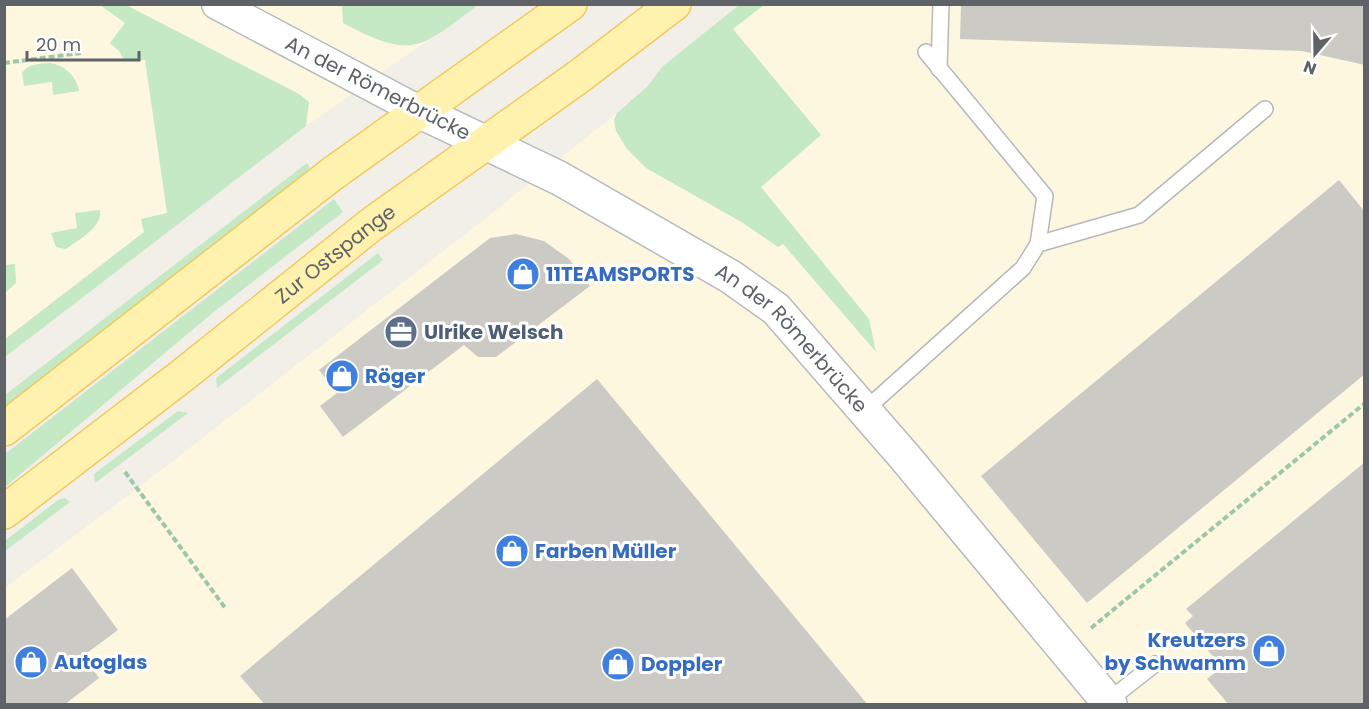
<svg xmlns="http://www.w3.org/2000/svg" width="1369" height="709" font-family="Poppins,sans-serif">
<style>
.commercial{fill:#fef7e0}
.green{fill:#c5e8c5}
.building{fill:#cccac5}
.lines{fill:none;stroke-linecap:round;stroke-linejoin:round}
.lane-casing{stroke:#b5b8bc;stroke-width:18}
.street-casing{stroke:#b5b8bc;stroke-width:33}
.secondary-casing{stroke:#b6babf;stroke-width:36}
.primary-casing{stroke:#f2c960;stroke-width:36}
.path{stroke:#9cc7a9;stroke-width:4;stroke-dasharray:6 3;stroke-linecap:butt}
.lane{stroke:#fff;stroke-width:15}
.street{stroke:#fff;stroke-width:30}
.secondary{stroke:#fff;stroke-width:33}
.primary{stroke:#fff2af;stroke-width:33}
.labels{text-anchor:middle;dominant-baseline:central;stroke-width:6;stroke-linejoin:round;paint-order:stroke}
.street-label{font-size:20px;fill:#5f6368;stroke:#fff}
.shop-label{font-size:20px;font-weight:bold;fill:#366cbe;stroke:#fff;text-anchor:start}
.service-label{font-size:20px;font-weight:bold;fill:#4e5e75;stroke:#fff;text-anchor:start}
</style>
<rect width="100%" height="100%" fill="#f1efe8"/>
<g class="commercial">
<path d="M5 5H478L306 126 5 357Z"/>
<path d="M745 5H1364V704H5V588L142 485 495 211 617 113Z"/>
</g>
<g class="green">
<path d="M342 4H478V5C419 49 413 60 343 23Z"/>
<path d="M100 5H126L299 94 309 102 306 126 5 357V339L144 232 141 219 167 213 145 60H124L119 51 110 43 125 23Z"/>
<path d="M739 5H764L733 29 821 135 761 187 869 319 876 352 783 244 778 247 743 223 646 168 627 149 616 131 614 120 617 113 648 86 662 67Z"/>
<path d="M50 63C65 65 77 77 79 91L53 95 52 82 24 86 22 73C29 63 39 64 50 63Z"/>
<path d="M307 163 310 167 301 178 5 406V395Z"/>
<path d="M334 199 343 212 215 311 5 487V454Z"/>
<path d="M100 210C103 227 78 240 66 249L56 247 51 233 77 228 75 213Z"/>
<path d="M378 253 383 260 217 388 216 378Z"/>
<path d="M15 264 16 283 5 293V265Z"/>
<path d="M178 411 188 413 95 483 94 474Z"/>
<path d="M65 498 70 502 5 551V541L58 500Z"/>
</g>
<g class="building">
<path d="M961 4H1365V65L1302 51 960 39Z"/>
<path d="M1339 180 1365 212V374L1087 603 981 476Z"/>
<path d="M516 234 544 241 569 259 590 286 496 357H478L464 345 343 437 320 406 337 393 319 370 490 238Z"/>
<path d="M597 379 868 705H265L240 676Z"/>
<path d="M1365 462V705H1229L1207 679 1222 667 1185 623 1193 616 1186 609Z"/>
<path d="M72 568 118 630 83 656 99 678 64 705H4V620Z"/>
</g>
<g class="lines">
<defs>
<g id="lane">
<path d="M939 69 941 4"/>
<path d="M1038 244 1139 215 1265 109"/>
<path d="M865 410 1023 268 1038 244 1045 196 926 52"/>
<path d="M1108 701 1155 664"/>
</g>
<path id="street" d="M217 4 419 111"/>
<g id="secondary">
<path id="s1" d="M419 111 559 178 731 277 776 309 904 456 1110 704"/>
</g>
<g id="primary">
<path d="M4 429 332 174 570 4"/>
<path id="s2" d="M4 512 183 375 372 224 581 75 674 4"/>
</g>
</defs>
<use href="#lane" class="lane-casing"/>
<use href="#street" class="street-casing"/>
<use href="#secondary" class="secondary-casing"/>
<use href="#primary" class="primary-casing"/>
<g class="path">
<path d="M4 63 81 53"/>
<path d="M125 472 226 609"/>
<path d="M1091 628 1364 404"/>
</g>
<use href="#lane" class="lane"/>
<use href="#street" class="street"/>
<use href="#secondary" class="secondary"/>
<use href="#primary" class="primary"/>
</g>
<defs>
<symbol id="shop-disc" viewBox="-11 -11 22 22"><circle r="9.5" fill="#3f7fe0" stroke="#fff"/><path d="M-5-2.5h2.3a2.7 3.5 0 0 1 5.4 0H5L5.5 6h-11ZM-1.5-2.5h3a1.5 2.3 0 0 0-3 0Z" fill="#fff"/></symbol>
<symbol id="office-disc" viewBox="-11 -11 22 22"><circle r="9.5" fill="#5c6f8a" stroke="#fff"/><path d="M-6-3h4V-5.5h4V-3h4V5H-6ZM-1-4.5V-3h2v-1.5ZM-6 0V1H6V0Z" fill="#fff"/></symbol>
</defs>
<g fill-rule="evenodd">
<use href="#shop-disc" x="504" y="255" width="38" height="38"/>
<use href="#office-disc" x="382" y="313" width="38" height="38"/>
<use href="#shop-disc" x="323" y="357" width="38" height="38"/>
<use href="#shop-disc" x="493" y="532" width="38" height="38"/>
<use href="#shop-disc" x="1250" y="632" width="38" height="38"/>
<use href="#shop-disc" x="12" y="643" width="38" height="38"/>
<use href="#shop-disc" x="599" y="645" width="38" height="38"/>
</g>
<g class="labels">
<g class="street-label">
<text transform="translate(378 88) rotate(27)">An der Römerbrücke</text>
<text stroke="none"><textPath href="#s2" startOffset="420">Zur Ostspange</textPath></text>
<text stroke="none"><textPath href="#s1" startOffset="440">An der Römerbrücke</textPath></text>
</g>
<g class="shop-label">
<text x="546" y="274">11TEAMSPORTS</text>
<text x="365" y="376">Röger</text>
<text x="535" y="551">Farben Müller</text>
<text x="1246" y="640" text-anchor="end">Kreutzers<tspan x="1246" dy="23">by Schwamm</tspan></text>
<text x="54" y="662">Autoglas</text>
<text x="641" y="664">Doppler</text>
</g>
<g class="service-label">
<text x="424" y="332">Ulrike Welsch</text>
</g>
</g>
<rect width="1369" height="709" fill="none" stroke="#5f6368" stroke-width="12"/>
<g transform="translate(1315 54) rotate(200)" stroke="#ffffff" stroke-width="4.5" paint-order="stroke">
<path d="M0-4.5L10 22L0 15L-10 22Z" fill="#5f6368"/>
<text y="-9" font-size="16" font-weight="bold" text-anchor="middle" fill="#5f6368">N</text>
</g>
<path d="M27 51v9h112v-9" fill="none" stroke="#5f6368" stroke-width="3"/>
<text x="36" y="51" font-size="18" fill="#5f6368" stroke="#ffffff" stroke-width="4.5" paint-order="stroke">20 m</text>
</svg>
